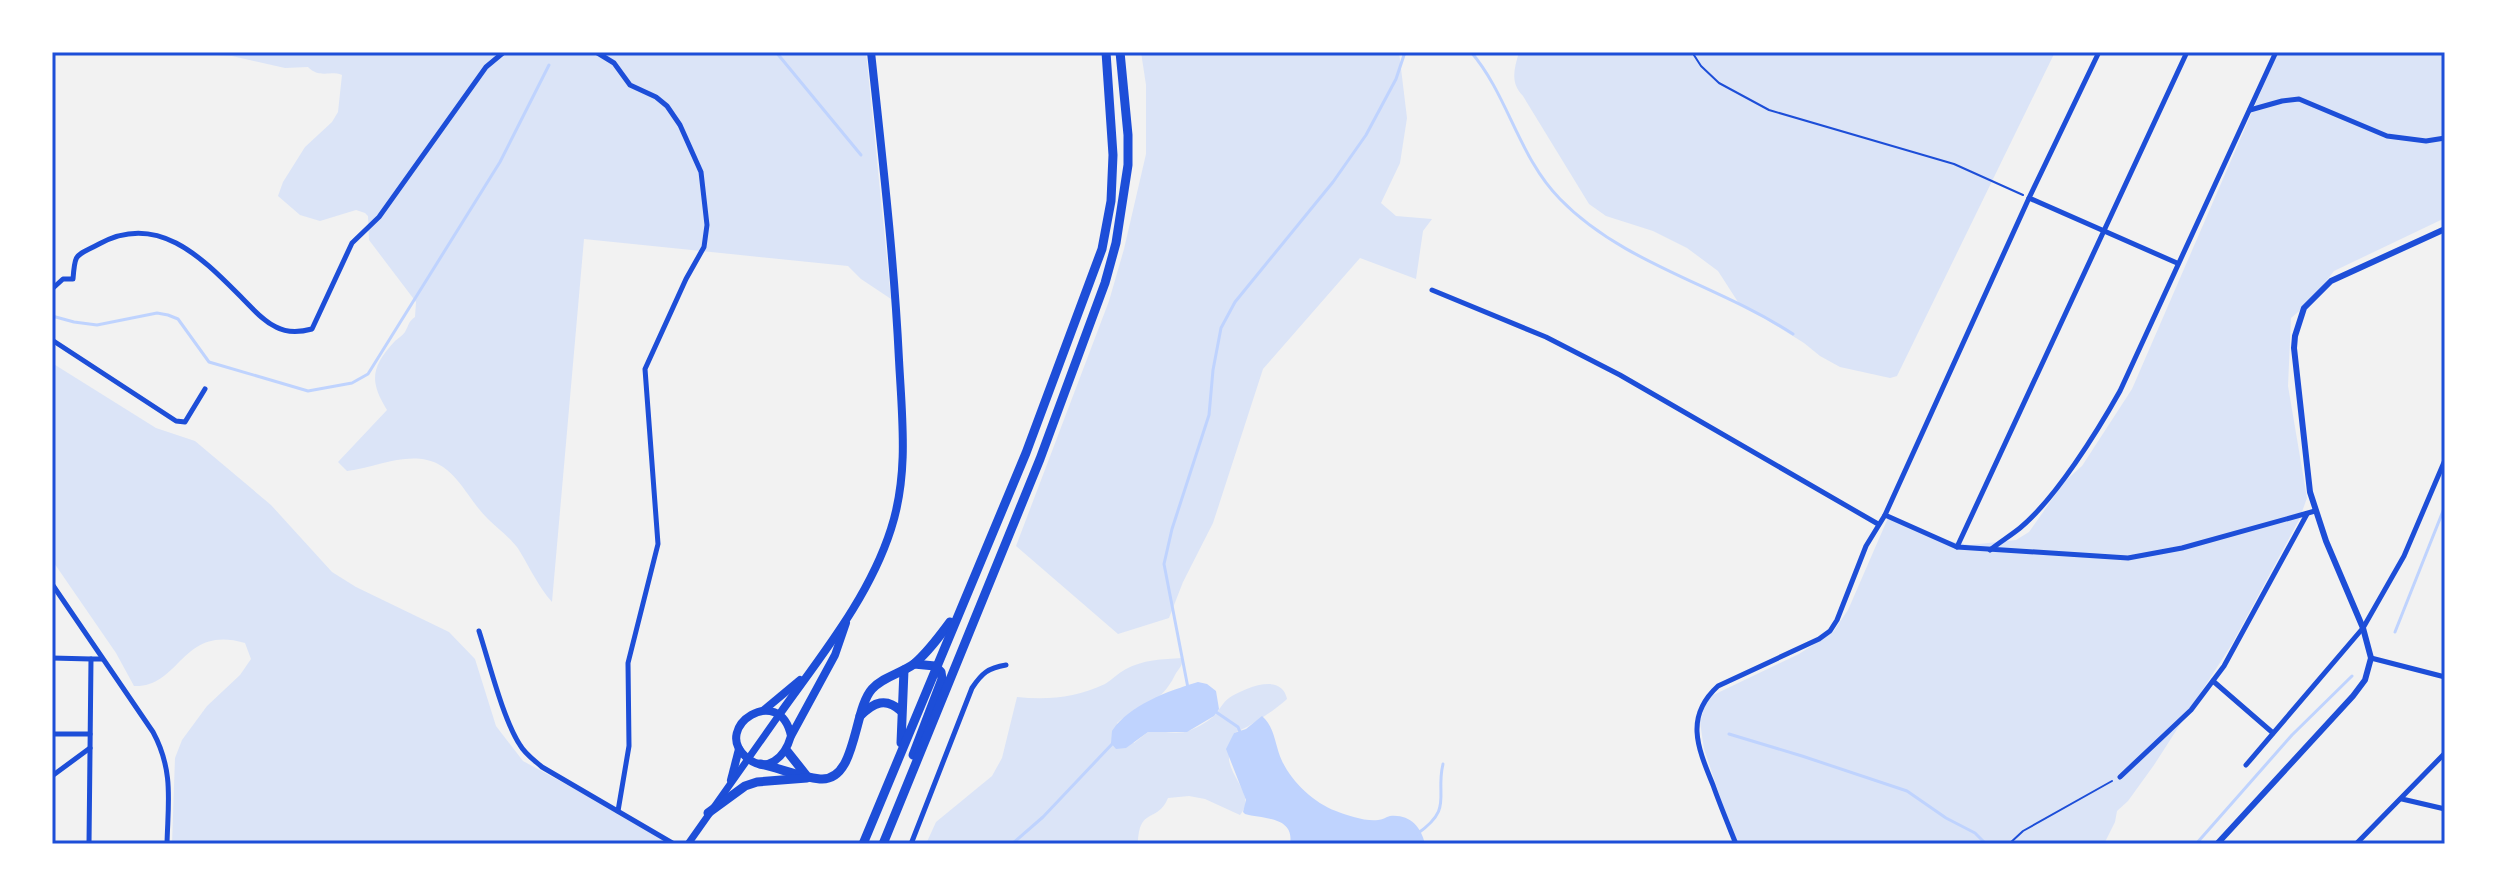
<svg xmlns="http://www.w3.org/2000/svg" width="2497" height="896" font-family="Roboto,sans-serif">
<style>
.green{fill:#dbe4f7}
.water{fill:#bfd3fe}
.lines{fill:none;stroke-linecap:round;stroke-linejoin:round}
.stream{stroke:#bfd3fe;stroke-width:3}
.path{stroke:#1d4ed8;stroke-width:2}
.minor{stroke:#1d4ed8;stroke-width:5}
.tertiary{stroke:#1d4ed8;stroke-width:6}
.secondary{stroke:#1d4ed8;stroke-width:7}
.primary{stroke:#1d4ed8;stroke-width:8}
.motorway{stroke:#1d4ed8;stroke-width:9}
.neatline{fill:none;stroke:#1d4ed8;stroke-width:3}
</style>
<rect width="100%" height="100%" fill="#f2f2f2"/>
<g class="green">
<path d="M173 52H866L891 299 861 279 848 266 584 239 552 602C538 586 530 568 519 550 511 538 498 529 488 519 468 500 456 466 427 460 401 454 373 468 347 471L338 462 387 410C369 381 371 367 395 341 398 338 402 336 405 332 409 325 408 322 415 317L416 302 369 240 368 216 365 213 356 210 320 221 300 215 278 196 283 182 305 147 332 122 338 112 342 75C329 70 320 79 308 67L285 68 232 56Z"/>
<path d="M1141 52H1399L1407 118 1400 163 1381 203 1396 216 1432 219 1423 231 1416 279 1360 258 1263 369 1213 523 1183 582 1169 618 1118 634 1016 546 1109 301 1124 249 1146 154V85Z"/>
<path d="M1519 52H2055L1897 376 1890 378 1840 367 1820 356 1804 343 1738 302 1718 271 1687 248 1653 231 1606 216 1589 204 1523 96C1510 83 1514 69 1519 52Z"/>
<path d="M2278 52H2445V218L2334 271 2310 302 2291 318 2288 386 2307 498 2299 520 2232 644 2154 765 2128 801 2117 811 2115 822 2104 844H1736L1704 749 1700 722 1707 698 1799 654 1833 632 1848 610 1888 518 1945 540 1970 545 2016 540 2029 532 2065 481 2082 466 2132 389Z"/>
<path d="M52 363 156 428 195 441 271 505 332 572 356 587 449 632 475 659 496 726 523 761 669 840 671 844H172L175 758 182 740 207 706 240 675 251 659 245 643C181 624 181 688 134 686L116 653 52 560Z"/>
<path d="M1182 658C1183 667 1179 668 1175 675 1160 706 1141 702 1117 723L1134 743 1148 732C1163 730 1177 736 1191 730 1198 727 1207 722 1213 717 1219 711 1222 703 1229 698 1245 688 1282 672 1287 699 1274 711 1249 727 1234 733 1232 741 1229 752 1229 760 1232 780 1256 797 1240 815L1205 799 1189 796 1168 798C1157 824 1139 806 1138 844H926L936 822 992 776 1002 758 1017 697C1047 700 1076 698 1105 684 1112 680 1118 673 1126 669 1142 660 1163 659 1182 658Z"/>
</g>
<g class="water">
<path d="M1198 682 1207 684 1216 691 1219 709 1214 716 1187 732H1148L1126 748 1116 749 1111 743 1112 731C1129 705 1168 691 1198 682Z"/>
<path d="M1262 716C1275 727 1275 746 1282 761 1292 782 1314 803 1336 811 1346 815 1367 822 1378 820 1382 820 1386 817 1390 816 1409 814 1421 826 1425 844H1290C1295 816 1262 819 1245 814L1243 812 1246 800 1226 749 1234 733 1246 729Z"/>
</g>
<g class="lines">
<g class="stream">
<path d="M776 52 861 155"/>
<path d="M1471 52C1508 95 1519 158 1560 199 1623 264 1718 285 1793 334"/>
<path d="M52 316 74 322 97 325 157 313 168 315 178 319 209 362 308 391 352 383 368 374 500 162 549 65"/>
<path d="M2395 632 2445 506"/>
<path d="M1188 688 1164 564 1172 529 1209 415 1213 370 1221 328 1235 302 1333 182 1366 135 1396 79 1405 52"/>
<path d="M1216 712 1238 727 1240 732"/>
<path d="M1729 734 1802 756 1907 791 1946 818 1975 833 1986 844"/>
<path d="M1417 834C1454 808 1435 797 1443 764"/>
<path d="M1012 844 1043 817 1114 742"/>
<path d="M2196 844 2292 735 2352 676"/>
</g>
<g class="path">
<path d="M1692 52 1701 66 1719 83 1769 110 1954 164 2023 195"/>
<path d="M2009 844 2023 831 2112 781"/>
</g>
<g class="minor">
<path d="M596 52 614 63 630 85 656 97 667 106 680 125 701 172 707 225 704 247 686 279 645 369 658 544 628 663 629 746 618 811"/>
<path d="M2250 110 2282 101 2299 99 2387 136 2426 141 2445 138"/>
<path d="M2029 198 2177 263"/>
<path d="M52 289 63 279H73C75 252 75 257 99 244 159 211 204 260 243 299 253 309 263 321 276 327 287 333 301 332 312 329L352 243 379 217 486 67 504 52"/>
<path d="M1432 290 1546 337 1620 375 1878 524"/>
<path d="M52 340 176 421 185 422 205 389"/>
<path d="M1885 515 1957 547 2128 558 2182 548 2315 511"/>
<path d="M1957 547 2187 52"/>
<path d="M1990 550C2000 542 2010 536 2020 528 2056 498 2097 432 2120 391L2276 52"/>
<path d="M52 584 153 732C174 771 168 802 167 844"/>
<path d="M479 631C489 662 503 719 520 745 525 754 534 760 542 767L674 844"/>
<path d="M52 658 91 659"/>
<path d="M2371 658 2445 677"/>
<path d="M2213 681 2273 733"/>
<path d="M52 734H90"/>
<path d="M2246 765 2363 628 2404 556 2445 460"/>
<path d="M52 776 90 748"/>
<path d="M2120 777 2191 710 2224 666 2307 514"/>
<path d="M2402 799 2445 809"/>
<path d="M89 844 91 659H102"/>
<path d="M911 844 972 688C982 673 988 668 1006 665"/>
<path d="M1736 844C1728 824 1720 805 1713 785 1698 748 1684 717 1718 686L1819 639 1830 631 1837 620 1866 546 1885 515 2029 198 2099 52"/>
<path d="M2356 844 2445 753"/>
</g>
<path class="tertiary" d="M2217 844 2353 696 2365 680 2371 658 2363 628 2326 541 2310 492 2294 348 2295 336 2304 308 2331 281 2445 229"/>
<path class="secondary" d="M688 844 779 715"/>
<g class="primary">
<path d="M764 710 800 680"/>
<path d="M779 715C820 657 869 598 891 529 909 474 902 417 899 360 894 257 882 155 871 52"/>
<path d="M791 736C780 682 711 727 746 757 767 775 785 757 791 736L835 655 846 623"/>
<path d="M731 780 739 749"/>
</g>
<g class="motorway">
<path d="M860 716C874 702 886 697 901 711"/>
<path d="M901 743 904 670"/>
<path d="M787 751 806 775"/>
<path d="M913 755 942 679 941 672 935 666 914 664"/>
<path d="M760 764C779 768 800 777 820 779 857 782 853 710 872 689 884 676 900 674 914 664 928 652 939 637 950 622"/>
<path d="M708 813 745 786 757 782 807 778"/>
<path d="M863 844 1026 453 1102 249 1111 201 1113 155 1106 52"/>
<path d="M883 844 1040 459 1105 283 1116 243 1128 165V135L1120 52"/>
</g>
</g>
<rect width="2497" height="896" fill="none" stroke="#ffffff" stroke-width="108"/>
<rect x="54" y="54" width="2389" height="788" class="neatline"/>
</svg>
